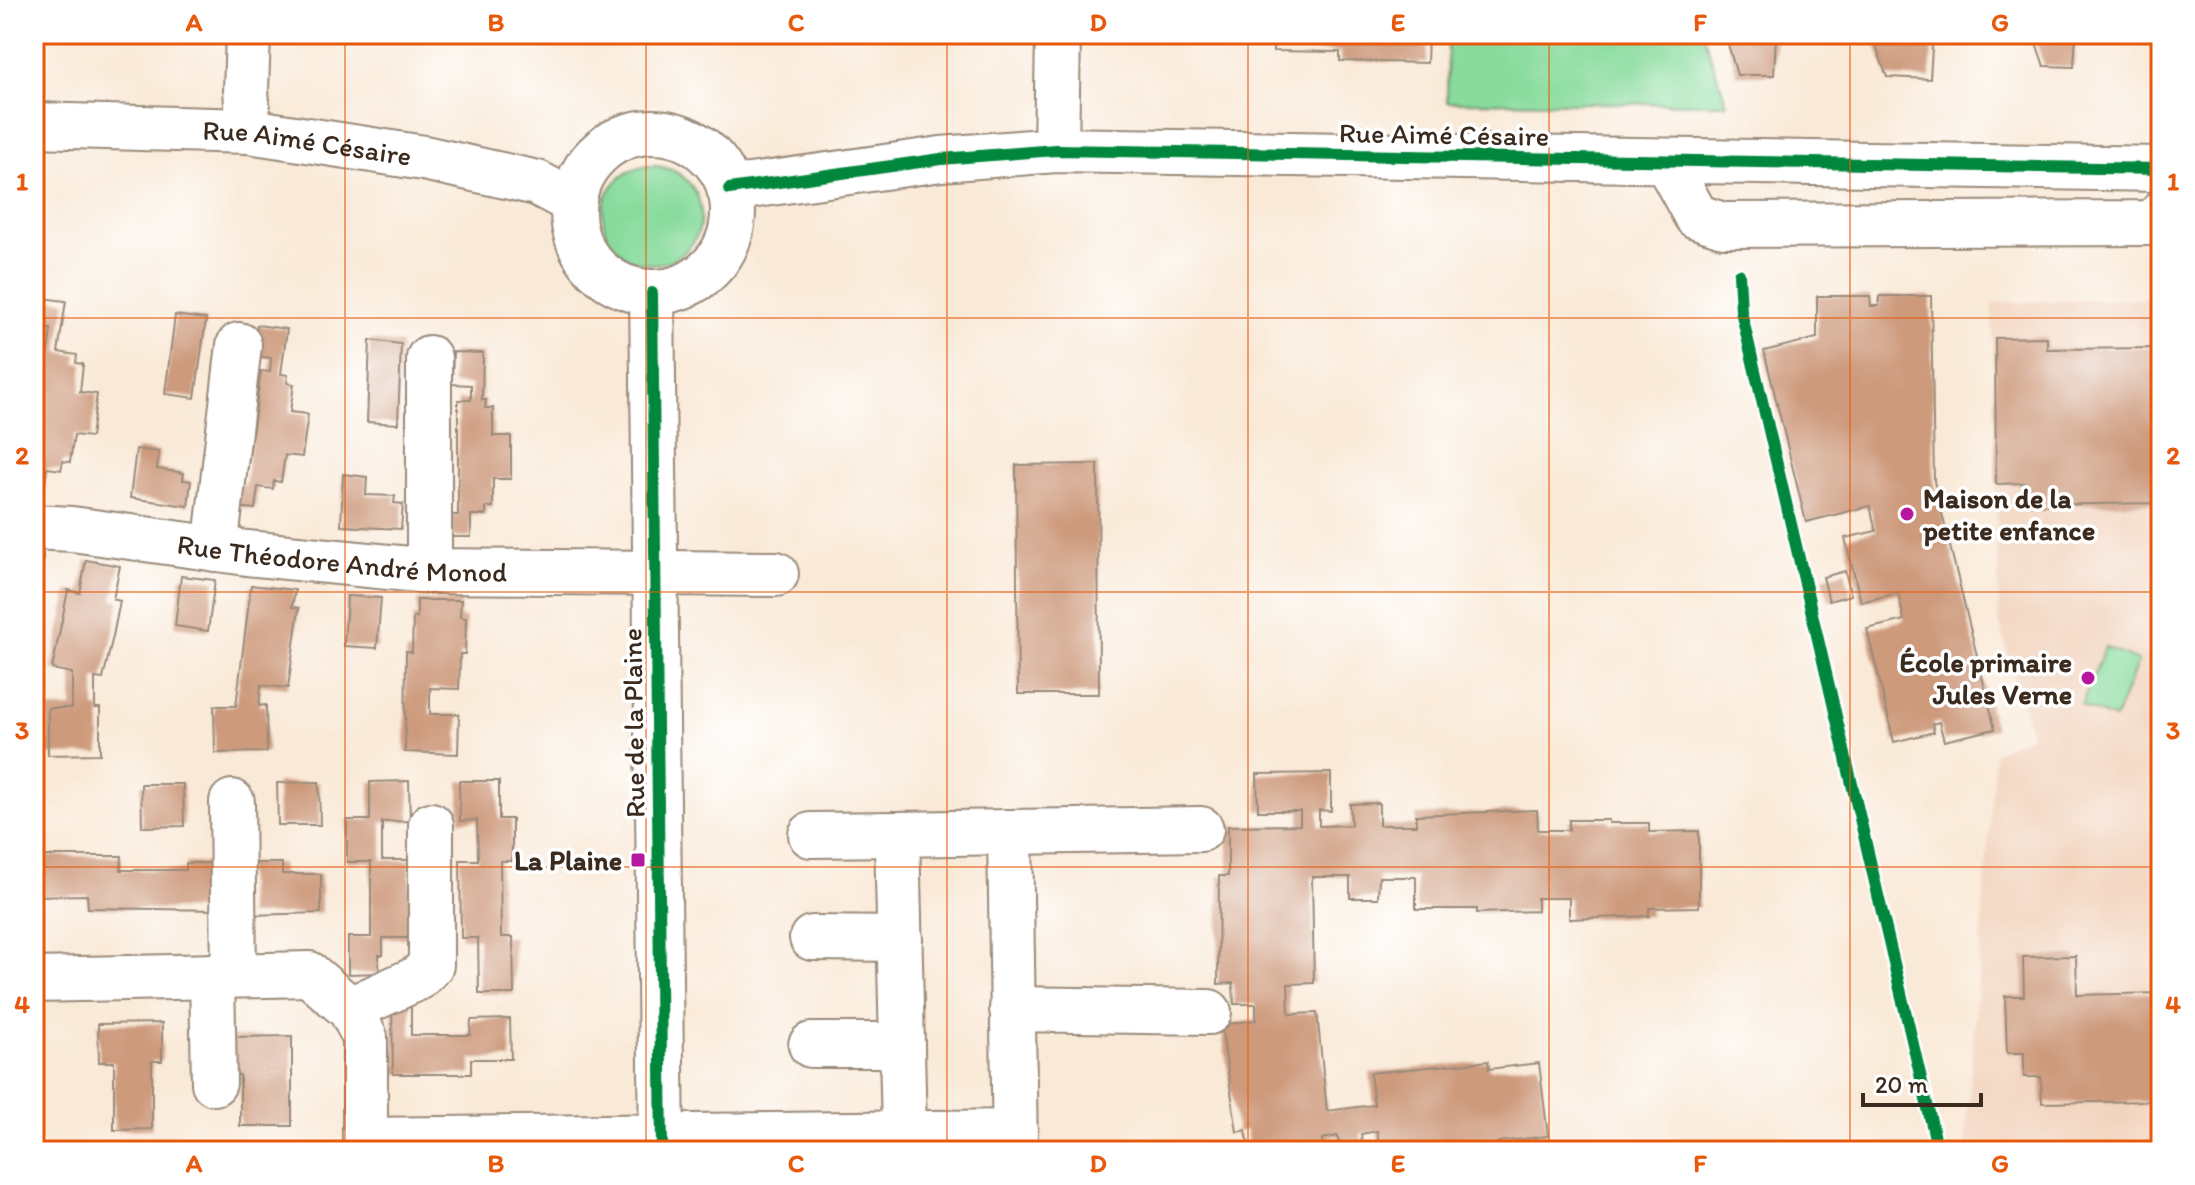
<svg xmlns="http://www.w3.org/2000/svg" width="2195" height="1185" font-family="Itim,sans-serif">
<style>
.built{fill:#f2d4be}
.green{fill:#88db9c;stroke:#62825d;stroke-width:2}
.building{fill:#cd9a7c}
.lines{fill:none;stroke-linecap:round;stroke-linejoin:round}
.minor-casing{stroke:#9a8a7a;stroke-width:48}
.minor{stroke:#fff;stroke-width:44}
.cycleway-casing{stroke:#fff;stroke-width:17}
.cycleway{stroke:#00873e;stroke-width:12}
.grid{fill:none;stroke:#e8590c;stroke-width:2;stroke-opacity:0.55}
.poi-dot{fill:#b5179e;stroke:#fff;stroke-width:3}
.labels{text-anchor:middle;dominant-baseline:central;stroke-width:7;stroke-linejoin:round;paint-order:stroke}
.street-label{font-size:28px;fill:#3b2a1e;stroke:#fff}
.poi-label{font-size:28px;font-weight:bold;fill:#3b2a1e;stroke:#fff;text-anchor:end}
.neatline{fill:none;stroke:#e8590c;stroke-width:3}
.grid-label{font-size:26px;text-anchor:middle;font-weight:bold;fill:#e8590c}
</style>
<rect width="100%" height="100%" fill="#fff"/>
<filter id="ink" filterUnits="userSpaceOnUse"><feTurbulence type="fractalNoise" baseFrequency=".0125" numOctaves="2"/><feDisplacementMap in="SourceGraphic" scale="16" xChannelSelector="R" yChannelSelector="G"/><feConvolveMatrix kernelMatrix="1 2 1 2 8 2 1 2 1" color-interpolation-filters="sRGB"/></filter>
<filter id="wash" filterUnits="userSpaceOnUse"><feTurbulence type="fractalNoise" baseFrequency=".006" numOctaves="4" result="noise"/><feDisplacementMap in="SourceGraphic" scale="32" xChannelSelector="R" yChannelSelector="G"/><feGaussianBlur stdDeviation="1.8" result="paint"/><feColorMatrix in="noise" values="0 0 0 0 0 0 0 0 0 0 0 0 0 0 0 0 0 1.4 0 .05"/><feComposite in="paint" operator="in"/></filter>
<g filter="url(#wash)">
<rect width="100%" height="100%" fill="#f9e9d7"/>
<path class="built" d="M2161 298V1151H1965L1995 752 2031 735 1999 621 1992 303Z"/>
<g class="green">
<path d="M1448 34H1703L1727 104 1447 102Z"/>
<circle cx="652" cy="215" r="49"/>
<path d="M2105 647 2138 661 2115 719 2081 706Z"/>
</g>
<g id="blocks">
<g class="building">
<path d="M1274 34H1428L1427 63 1340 61V52L1273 51Z"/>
<path d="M1725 34H1776L1774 75H1737Z"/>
<path d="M1872 34H1928L1932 47 1930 79 1887 77Z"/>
<path d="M2033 34H2076L2074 67 2044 66Z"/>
<path d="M1817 296H1870L1871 306H1879L1880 296H1931L1934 481 1995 729 1944 741 1939 722 1932 724 1934 732 1894 742 1867 629 1904 620 1898 593 1861 602 1845 538 1876 531 1870 506 1806 522 1764 351 1817 338Z"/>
<path d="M34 297 66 301 58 352 77 355 76 363 83 364 80 392 97 394 91 437 74 435 70 462 63 461 61 470 47 468 44 490 34 488V467L51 329 34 327Z"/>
<path d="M175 315 206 319 195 398 165 394Z"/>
<path d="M257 325 287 329 281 374 288 375 287 383 294 384 290 412 308 414 302 457 285 455 281 482 274 481 273 489 258 487 255 509 236 507 238 484 245 485 261 371 270 372 271 358 253 356Z"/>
<path d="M2047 337V349L2161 348V503L2029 505 2028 483 1996 484 1995 338Z"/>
<path d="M370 340 401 344 398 424 367 422Z"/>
<path d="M453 352 483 353 482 400H486L485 408H493V436H511V479H493V507H486V515H471V537H452V515H458V400H471V385L452 384Z"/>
<path d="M136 449 159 452 157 469 184 473 183 480 191 481 188 506 130 498Z"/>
<path d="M1098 464 1099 694H1018L1016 465Z"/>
<path d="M343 474 367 477 366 495 395 496 394 503 403 504 401 529 341 526Z"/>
<rect x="34" y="554" width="9" height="34"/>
<path d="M86 560 120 566 113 599 120 601 113 636 103 679 95 678V708H100V754L48 755V708H72V673L52 669 68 590 80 593Z"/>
<path d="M1845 571 1851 595 1829 601 1823 577Z"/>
<path d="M181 576 215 580 208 631 175 626Z"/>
<path d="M251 585 295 590 292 607 299 608 288 688 261 685 259 706 266 705 267 752 215 753 214 706H236Z"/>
<path d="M347 596 381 598 377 648 344 646Z"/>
<path d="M417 600H461L460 617 466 618 465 654H460L459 689 430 688V714H459L458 754 405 752 406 651 412 652 413 617H417Z"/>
<path d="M1331 773V811L1319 810V826L1351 825 1350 804 1379 803V825H1416V815L1537 810 1538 830H1569V820H1609V823H1649V832L1699 831V907L1649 908V916L1569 919V898H1537V911L1477 913V909H1416V877H1379L1378 898H1350V877H1312L1314 983 1288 984 1289 1014 1317 1013 1327 1111 1374 1105 1370 1073 1488 1061 1489 1069 1539 1063 1548 1136 1498 1142 1499 1151H1380L1377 1131 1361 1134 1363 1151H1340L1338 1136 1322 1139 1323 1151H1249L1246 1130 1237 1132 1221 1025 1256 1020V1004H1234L1233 983 1218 984 1219 876H1228V826L1300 825V811H1258L1257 774Z"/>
<path d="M409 781 410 821 382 822V860H410L411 938H383V955H379V973L348 974V937H371V862H347V820H370V782Z"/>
<path d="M459 781H499V819H512V861H500L501 937H513L514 994H479L478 938H461L460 860H478L477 820 460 821Z"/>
<path d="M319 782 320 825H278L277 783Z"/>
<path d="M141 784H183L184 826 142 827Z"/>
<path d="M34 856H122L121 870H186V863H220L221 910 88 908 87 895 34 896Z"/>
<path d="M247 863H282V874H321V913L248 915Z"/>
<path d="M2076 956 2077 995 2161 993V1089H2149V1101L2042 1103 2041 1077H2024V1053H2007L2005 996H2024L2023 957Z"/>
<path d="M392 1002H411V1035H470L471 1020 510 1019 511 1059H471V1074H393Z"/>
<path d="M162 1023V1061H152V1129L114 1130V1062H99L98 1024Z"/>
<path d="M292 1036V1126H240V1075L224 1074V1037Z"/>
</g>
</g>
</g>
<g filter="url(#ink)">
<use href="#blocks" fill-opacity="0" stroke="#9a8a7a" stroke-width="2"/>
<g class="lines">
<defs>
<g id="minor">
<path d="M248 34 246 90 249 131"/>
<path id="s1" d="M34 125 249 131 424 158 537 183 573 202"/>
<circle cx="653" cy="212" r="80"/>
<path d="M1056 150 1058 34"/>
<path d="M1666 161 1696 216 1723 225 2156 223 2161 214"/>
<path d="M729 189 941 159 1056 150 2161 169"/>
<path d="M652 293 662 1151"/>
<path id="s2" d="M34 527 72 529 247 553 429 571 776 574"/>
<path d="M215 549 239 345"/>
<path d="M429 571V358"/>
<path d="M232 802 234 975"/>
<path d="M1010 832 1201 829"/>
<path d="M811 835 897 834"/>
<path d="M812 938 900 939"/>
<path d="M212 976 214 1083"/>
<path d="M34 980 309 974 350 1009 365 1037V1151"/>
<path d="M350 1009 418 978 431 965V825"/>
<path d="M1012 1009 1209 1012"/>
<path d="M811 1045H902"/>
<path d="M904 1133 897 834 1010 832 1015 1151"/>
<path d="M365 1140 1015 1132"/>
</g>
</defs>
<use href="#minor" class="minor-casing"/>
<use href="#minor" class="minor"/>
<defs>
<g id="cycleway">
<path d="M729 189 941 159 1056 150 2161 169"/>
<path d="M1739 274 1741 311 1938 1151"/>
<path d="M652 293 662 1151"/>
</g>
</defs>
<use href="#cycleway" class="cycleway-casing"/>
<use href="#cycleway" class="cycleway"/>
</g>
</g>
<path class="grid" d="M345 34V1151M646 34V1151M947 34V1151M1248 34V1151M1549 34V1151M1850 34V1151M34 318H2161M34 592H2161M34 867H2161"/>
<g class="poi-dot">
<circle cx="1907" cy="514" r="8"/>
<circle cx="2088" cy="678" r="8"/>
<rect x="630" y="852" width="16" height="16" rx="4"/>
</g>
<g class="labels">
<g class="street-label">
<text transform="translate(1444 134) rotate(1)">Rue Aimé Césaire</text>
<text stroke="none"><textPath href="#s1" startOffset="274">Rue Aimé Césaire</textPath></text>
<text stroke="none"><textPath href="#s2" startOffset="310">Rue Théodore André Monod</textPath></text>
<text transform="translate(633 723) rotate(-91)">Rue de la Plaine</text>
</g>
<g class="poi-label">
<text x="1923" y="498" text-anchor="start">Maison de la<tspan x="1923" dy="32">petite enfance</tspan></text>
<text x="2072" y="662">École primaire<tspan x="2072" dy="32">Jules Verne</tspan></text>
<text x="622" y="860">La Plaine</text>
</g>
</g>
<rect width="2195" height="1185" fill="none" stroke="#fff" stroke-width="88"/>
<path d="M1863 1093v12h118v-12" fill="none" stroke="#3b2a1e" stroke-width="4"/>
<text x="1875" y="1093" font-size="24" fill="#3b2a1e" stroke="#ffffff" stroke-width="6" paint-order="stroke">20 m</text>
<rect x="44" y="44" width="2107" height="1097" class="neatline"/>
<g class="grid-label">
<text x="194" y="31">A</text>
<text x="496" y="31">B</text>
<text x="796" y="31">C</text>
<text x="1098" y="31">D</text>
<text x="1398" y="31">E</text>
<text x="1700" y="31">F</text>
<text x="2000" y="31">G</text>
<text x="22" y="190">1</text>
<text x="2173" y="190">1</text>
<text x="22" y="464">2</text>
<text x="2173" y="464">2</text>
<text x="22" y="739">3</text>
<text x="2173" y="739">3</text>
<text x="22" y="1013">4</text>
<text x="2173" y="1013">4</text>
<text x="194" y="1172">A</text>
<text x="496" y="1172">B</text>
<text x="796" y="1172">C</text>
<text x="1098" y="1172">D</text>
<text x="1398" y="1172">E</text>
<text x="1700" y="1172">F</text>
<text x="2000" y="1172">G</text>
</g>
</svg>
